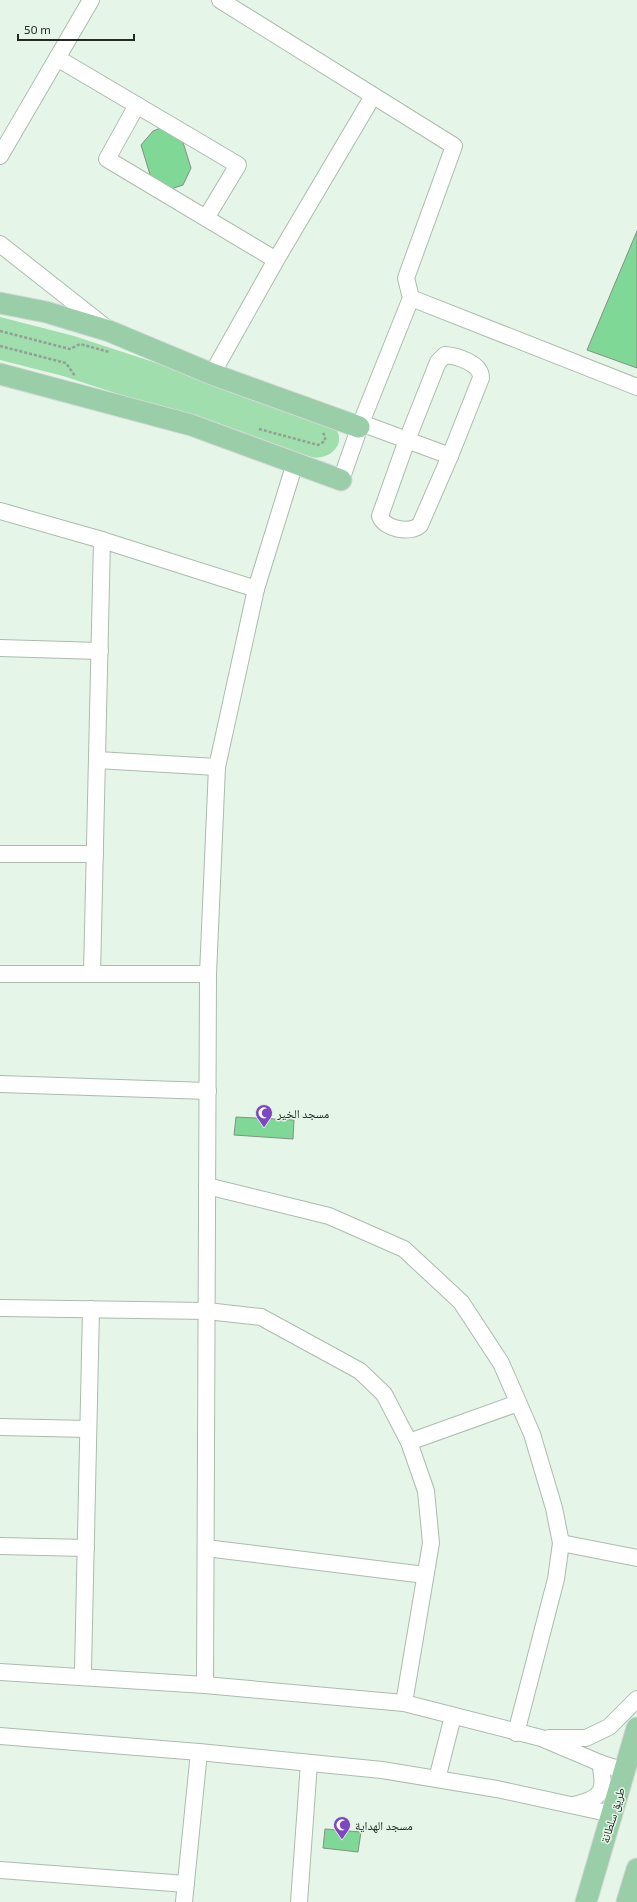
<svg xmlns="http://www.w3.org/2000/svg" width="637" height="1902" font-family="'Exo 2','Noto Naskh Arabic',sans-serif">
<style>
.green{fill:#a0deae}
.building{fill:#7fd896;stroke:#829185}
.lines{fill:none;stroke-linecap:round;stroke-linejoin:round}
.minor-casing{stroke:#acbbae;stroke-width:18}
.major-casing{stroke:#d7d8d8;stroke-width:23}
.path{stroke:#939f95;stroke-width:2.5;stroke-dasharray:3 2;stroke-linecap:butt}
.minor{stroke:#fff;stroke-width:16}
.major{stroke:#9acea9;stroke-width:21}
.labels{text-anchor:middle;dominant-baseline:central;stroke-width:3;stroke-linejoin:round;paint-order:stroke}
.poi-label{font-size:12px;fill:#232924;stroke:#e5f6e8;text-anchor:start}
.street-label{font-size:12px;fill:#232924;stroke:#e5f6e8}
</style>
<rect width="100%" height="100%" fill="#e5f6e8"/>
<path class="green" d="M0 317 74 336 324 418C328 421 334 425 336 429 347 446 327 461 311 457L63 376 0 360Z"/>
<g class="building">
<path d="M166 126 181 136 191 168 183 185 168 190 152 181 141 145 153 131Z"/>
<path d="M637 231V368L587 350Z"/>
<path d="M236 1117 294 1120 293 1139 234 1135Z"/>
<path d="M325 1829 361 1832 358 1852 323 1848Z"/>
</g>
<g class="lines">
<defs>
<g id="minor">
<path d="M220 0 454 146 406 278 411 298 361 423 341 480"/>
<path d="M57 58 238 165 206 218"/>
<path d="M137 105 107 159 276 260"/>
<path d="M0 156 91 0"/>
<path d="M0 244 104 326"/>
<path d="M411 298 637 387"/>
<path d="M445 355C457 356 481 363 481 378L450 456 420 525C410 534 384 529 380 516L407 440 438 362Z"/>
<path d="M212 374 276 260 373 96"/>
<path d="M361 423 450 456"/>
<path d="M0 511 102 540 256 589"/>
<path d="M0 648 100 651"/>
<path d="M97 760 217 767"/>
<path d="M0 854H95"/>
<path d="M0 974H208"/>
<path d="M92 974 102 540"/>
<path d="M0 1084 208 1091"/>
<path d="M207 1186 329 1216 404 1249 461 1302 501 1363 532 1434 554 1508 561 1543 556 1579 516 1733"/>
<path d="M0 1308 207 1311 261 1317 360 1371 384 1394 409 1442 426 1491 431 1543 404 1703"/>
<path d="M0 1427 88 1429"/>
<path d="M409 1442 518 1403"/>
<path d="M561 1543 637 1558"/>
<path d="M0 1546 86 1548"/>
<path d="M206 1548 425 1575"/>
<path d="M0 1672 205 1685 404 1703 541 1738 600 1763 625 1771"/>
<path d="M81 1676 83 1670 91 1309"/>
<path d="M205 1685 208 974 217 767 256 589 295 463"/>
<path d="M0 1736 199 1752 382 1770 497 1789 612 1814"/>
<path d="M549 1738H586L609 1727 637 1699"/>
<path d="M437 1779 453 1716"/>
<path d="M574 1805C603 1798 606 1791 600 1763"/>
<path d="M0 1870 186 1884"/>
<path d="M184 1902 199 1752"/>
<path d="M299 1902 309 1763"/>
</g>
<g id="major">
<path d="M0 303 46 312 109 331 212 374 359 427"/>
<path d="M0 374 191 425 341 480"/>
<path d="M586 1902 637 1728"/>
<path d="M627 1902 637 1869"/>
</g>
</defs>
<use href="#minor" class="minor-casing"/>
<use href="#major" class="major-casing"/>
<g class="path">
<path d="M0 331 70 349 80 344 109 352"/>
<path d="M0 346 66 363 75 376"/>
<path d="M259 429 318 445 325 441V436L323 433"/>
</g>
<use href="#minor" class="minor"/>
<use href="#major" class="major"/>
</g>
<defs>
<symbol id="mosque-pin" viewBox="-11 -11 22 30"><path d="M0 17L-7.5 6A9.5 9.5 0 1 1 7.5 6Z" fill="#7d48bf" stroke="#e5f6e8"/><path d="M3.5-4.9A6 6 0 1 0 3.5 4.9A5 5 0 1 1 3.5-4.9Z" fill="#fff"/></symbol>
</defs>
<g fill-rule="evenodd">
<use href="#mosque-pin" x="254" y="1103" width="20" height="27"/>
<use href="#mosque-pin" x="332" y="1815" width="20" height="27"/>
</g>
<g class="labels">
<g class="poi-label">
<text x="277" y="1113">مسجد الخير</text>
<text x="355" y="1825">مسجد الهداية</text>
</g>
<g class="street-label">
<text transform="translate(612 1815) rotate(-73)">طريق سلطانة</text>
</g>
</g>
<path d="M18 34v6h116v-6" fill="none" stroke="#232924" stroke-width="2"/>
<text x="24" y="34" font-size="12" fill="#232924" stroke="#e5f6e8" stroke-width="3" paint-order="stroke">50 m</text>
</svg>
